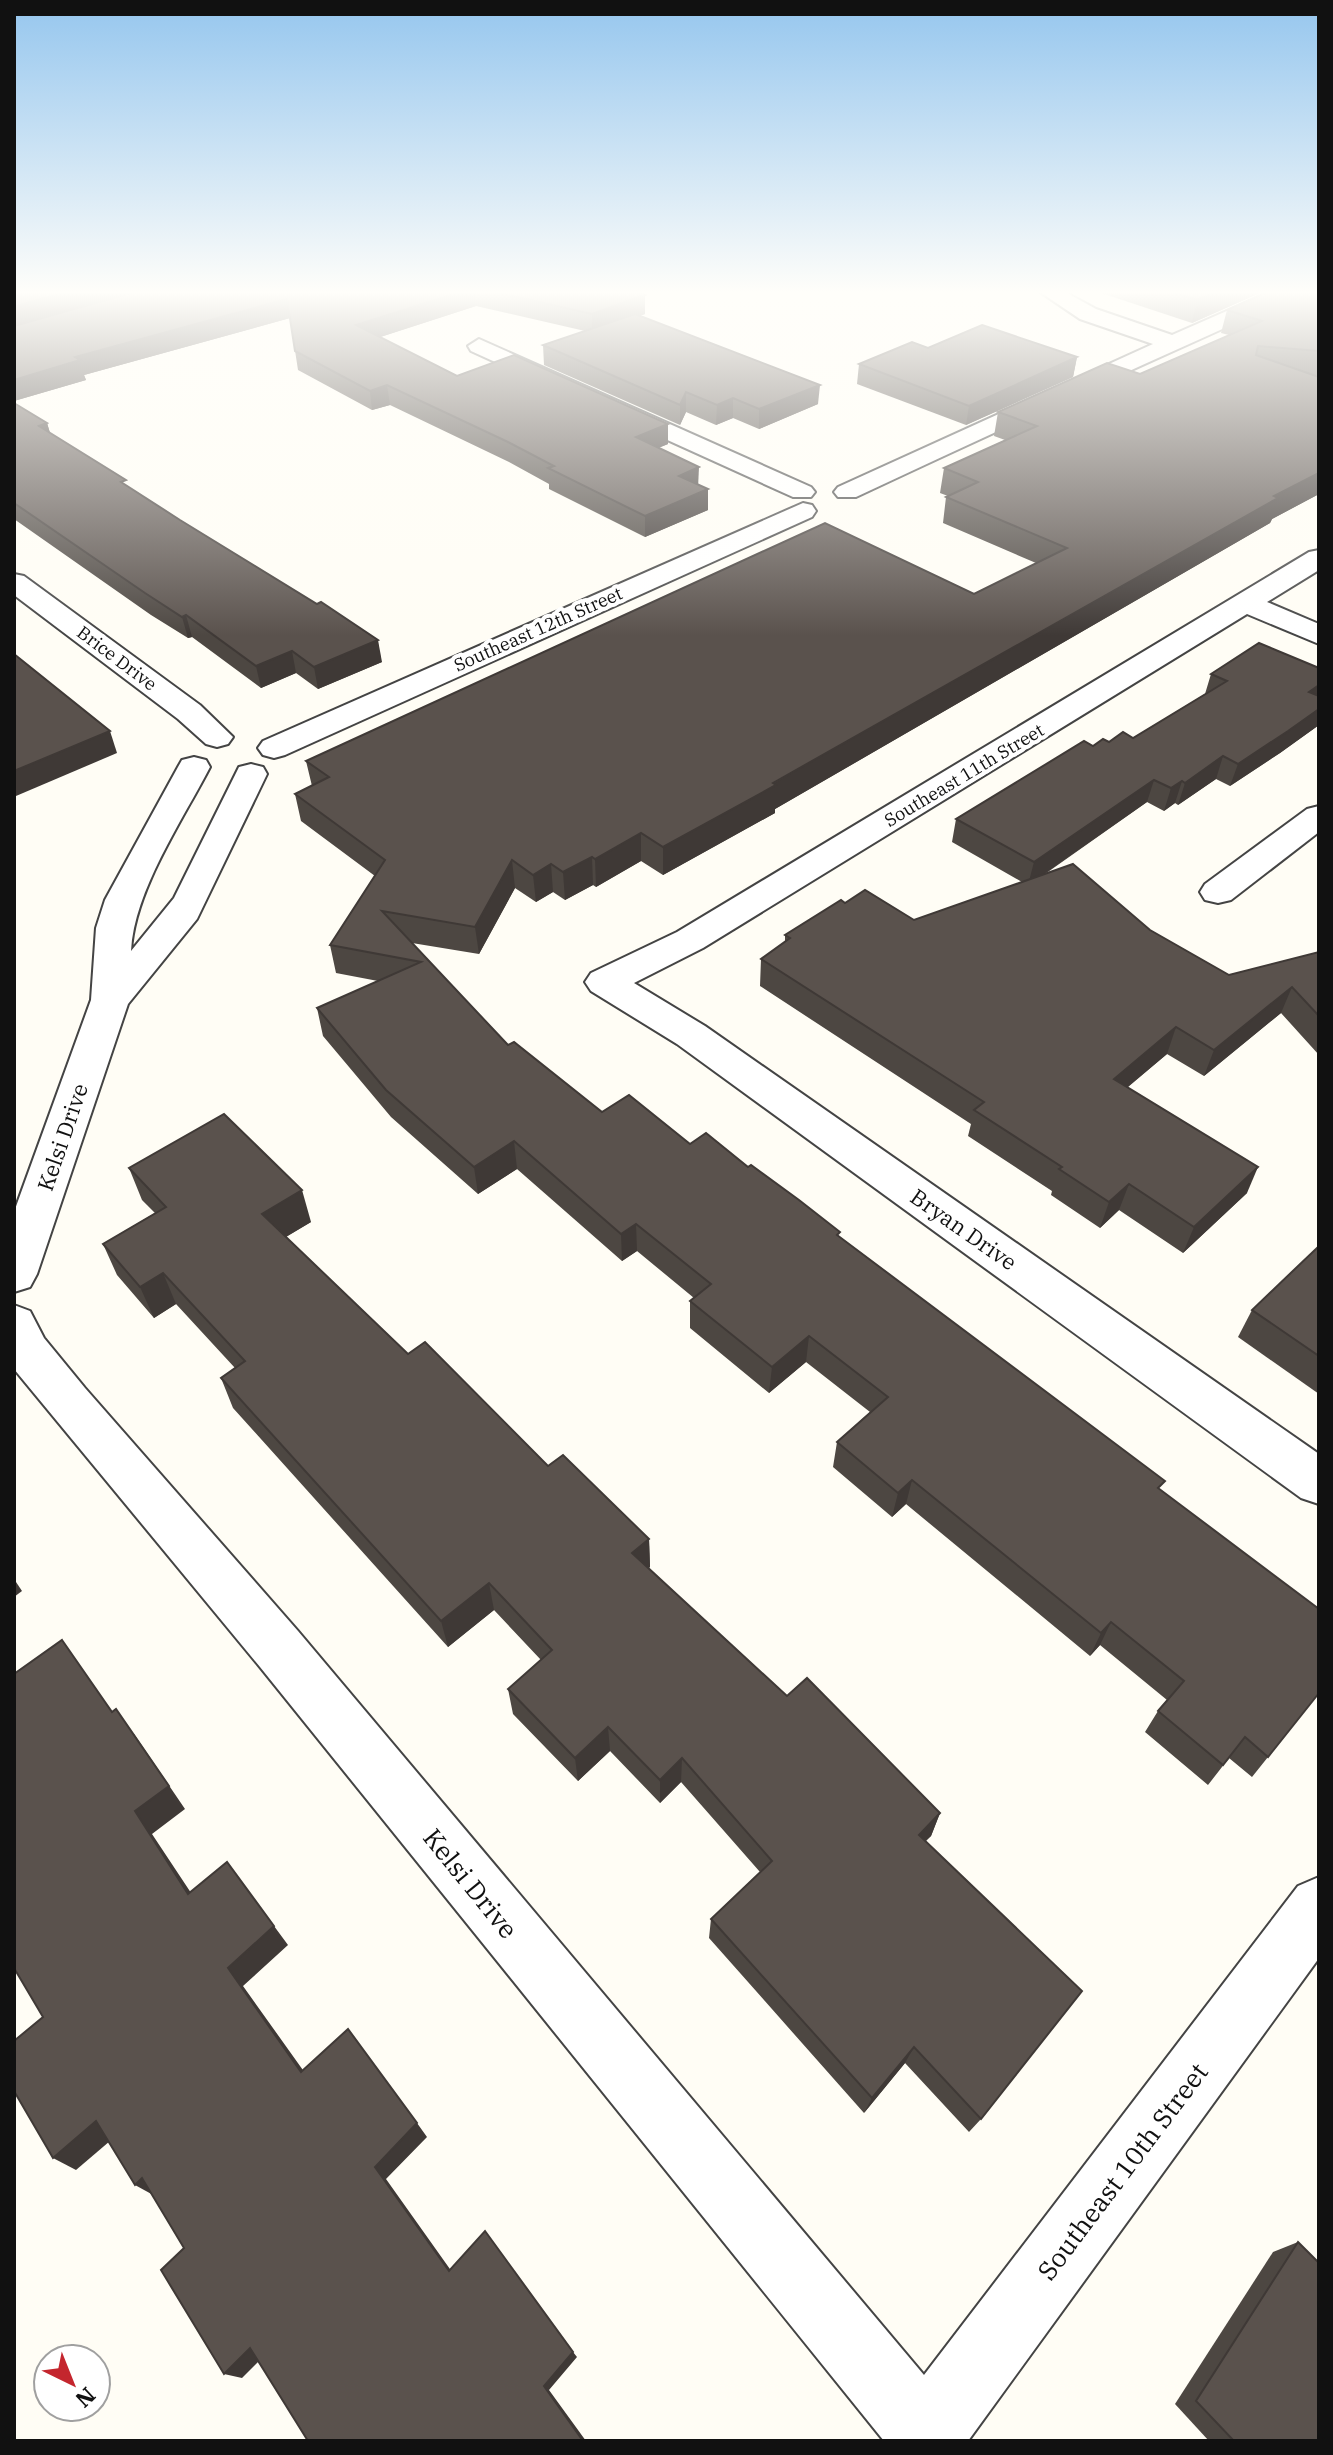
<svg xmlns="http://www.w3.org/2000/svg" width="1333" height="2455" font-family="'IBM Plex Serif',serif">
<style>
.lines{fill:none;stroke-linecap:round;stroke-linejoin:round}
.street-casing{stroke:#444;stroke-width:4}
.street{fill:#fff;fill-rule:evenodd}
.wall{fill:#4d4742}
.shaded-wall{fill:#3f3936}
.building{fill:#5a524d;stroke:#3f3936;stroke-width:2}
.labels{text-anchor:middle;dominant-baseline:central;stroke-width:8;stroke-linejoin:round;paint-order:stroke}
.far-street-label{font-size:18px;fill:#111;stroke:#fff}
.street-label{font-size:22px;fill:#111;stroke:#fff}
.near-street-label{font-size:26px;fill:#111;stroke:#fff}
</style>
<rect width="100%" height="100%" fill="#fffdf5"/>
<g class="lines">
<defs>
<g id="street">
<path d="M1040 292H1065L1096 309 1172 335 1270 292H1298L1295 296C1149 362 1002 428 856 497H838L834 492 838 487 1153 344 1080 319Z"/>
<path d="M479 339 811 487 815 492 811 497H793L471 351 468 346Z"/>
<path d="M803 503 812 505 816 511 812 517 285 755 274 758 263 755 258 748 263 741Z"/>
<path d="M1319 550V570L1267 602 1319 624V644L1247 614 703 948 634 983 705 1026 1319 1454V1504L1301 1498 677 1044 591 991 585 982 591 973 677 932 1309 552Z"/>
<path d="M14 574 24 576 200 705 233 737 228 744 217 747 206 744 178 719 14 595Z"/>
<path d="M194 757 206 760 210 767C182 821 134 891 131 951L174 898 239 767 251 764 263 767 267 774 197 919 128 1004 37 1274 30 1287 14 1292V1212L91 1000 96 928 105 900 178 767 182 760Z"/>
<path d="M1319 806V832L1231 900 1218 903 1205 900 1200 892 1205 884 1307 809Z"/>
<path d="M14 1305 30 1311 44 1338 85 1388 298 1631 924 2375 1298 1886 1319 1877V1958L968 2441H884L260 1667 14 1369Z"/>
</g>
</defs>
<use href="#street" class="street-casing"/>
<use href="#street" class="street"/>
</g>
<g class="wall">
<path d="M14 292H637L645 295V314L639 316 818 404 759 429 733 418 716 425 686 412 680 425 544 365 543 345 585 331 476 306 380 337 457 376 668 424V444L658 448 698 485 708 510 645 537 549 489V484L509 462 390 405 372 410 298 370 290 318 84 375 86 380 14 401Z"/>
<path d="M1098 292H1262L1192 323Z"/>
<path d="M1319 292V376L1313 375 1319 377V494L1272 519 1270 523 775 809V813L663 875 641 861 596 887 593 885 565 900 553 892 536 902 515 888 479 954 412 943 508 1045 602 1112 690 1144 748 1167 839 1236 1160 1490 1268 1757 1252 1777 1229 1758 1208 1785 1145 1732 1158 1711 1167 1700 1100 1645 1090 1656 906 1504 892 1517 833 1467 837 1442 870 1412 806 1362 769 1393 690 1328V1301L694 1298 637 1251 622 1261 517 1169 478 1194 391 1117 323 1036 317 1008 378 981 336 973 330 945 375 876 301 821 295 794 312 786 306 761 974 594 1036 563 943 523 946 497 948 496 940 493 944 468 1005 440 994 436 998 412 1140 374 1229 335 1221 333 1227 310Z"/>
<path d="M928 348 1077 357 1073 377 966 425 857 384 859 364Z"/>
<path d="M14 403 47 423 50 433 382 662 318 689 296 673 261 688 192 637 188 638 151 615 14 519Z"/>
<path d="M1319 668V725L1280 753 1230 786 1216 779 1178 805 1175 803 1164 811 1147 802 1045 874 1150 930 1229 975 1319 952V1055L1281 1013 1204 1076 1167 1054 1128 1087 1247 1193 1183 1253 1119 1210 1100 1228 1051 1195 1052 1191 968 1136 971 1124 760 986 761 959 785 942V935L845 903 914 920 1022 882 952 842 956 819 1093 746 1133 738 1205 694 1211 674Z"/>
<path d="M129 1168 311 1222 286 1237 408 1354 548 1466 649 1539 650 1567 648 1568 787 1696 940 1813 931 1836 925 1841 981 2119 969 2132 905 2063 864 2113 709 1938 711 1919 760 1872 681 1782 660 1803 610 1751 578 1781 513 1714 508 1689 541 1660 494 1610 448 1647 233 1408 221 1378 235 1368 176 1304 154 1318 117 1275 103 1244 155 1213 142 1200Z"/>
<path d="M1319 1246V1394L1238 1337 1252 1310Z"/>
<path d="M1298 2242 1319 2441H1209L1175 2404 1273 2252Z"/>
</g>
<g class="shaded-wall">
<path d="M66 292H136L14 327V307Z"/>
<path d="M461 292H475L476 306 359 344 356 325Z"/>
<path d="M1216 292H1262L1192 323 1197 300Z"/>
<path d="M645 295V314L592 333V314Z"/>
<path d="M287 299 290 318 84 375 86 380 14 401V380L75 357Z"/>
<path d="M1077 357 1073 377 966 425 969 406Z"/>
<path d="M387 385 390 405 372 410 370 391Z"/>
<path d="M820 385 818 404 759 429V409Z"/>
<path d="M686 392V412L680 425V405Z"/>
<path d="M733 398V418L716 425 717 405Z"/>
<path d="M47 423 53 443 39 426Z"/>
<path d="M668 424V444L636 457V437Z"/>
<path d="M699 467 698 488 679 476Z"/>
<path d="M1319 473V494L1272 519 1270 523 775 809V813L663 875V847L1274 496Z"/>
<path d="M708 489V510L645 537V516Z"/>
<path d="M186 615 192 637 188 638 182 617Z"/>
<path d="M378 640 382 662 318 689 314 667Z"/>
<path d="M292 651 296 673 261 688 256 666Z"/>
<path d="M1319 685V702L1309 692Z"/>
<path d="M1319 709V725L1280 753 1230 786 1238 764Z"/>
<path d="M110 731 117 753 16 796 14 791V771Z"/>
<path d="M1223 756 1216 779 1178 805 1185 783Z"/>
<path d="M1154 780 1147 802 1028 885 1034 862Z"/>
<path d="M1182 781 1175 803 1164 811 1171 788Z"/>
<path d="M641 833V861L596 887 595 859Z"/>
<path d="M592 857 593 885 565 900 563 872Z"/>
<path d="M512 860 515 888 479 954 475 927Z"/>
<path d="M551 864 553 892 536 902 533 875Z"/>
<path d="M1292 987 1281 1013 1204 1076 1214 1050Z"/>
<path d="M1176 1027 1167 1054 1106 1105 1114 1079Z"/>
<path d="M514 1141 517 1169 478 1194 474 1167Z"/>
<path d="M1258 1167 1247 1193 1183 1253 1194 1227Z"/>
<path d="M1129 1184 1119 1210 1100 1228 1109 1202Z"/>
<path d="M302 1190 311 1222 272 1245 262 1214Z"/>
<path d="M636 1224 637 1251 622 1261 621 1234Z"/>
<path d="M163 1273 176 1304 154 1318 140 1287Z"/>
<path d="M809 1336 806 1362 769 1393 772 1367Z"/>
<path d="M912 1480 906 1504 892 1517 898 1493Z"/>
<path d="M649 1539 650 1567 633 1581 632 1553Z"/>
<path d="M14 1579 22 1591 14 1597Z"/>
<path d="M489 1583 494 1610 448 1647 441 1621Z"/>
<path d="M1111 1622 1100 1645 1090 1656 1101 1633Z"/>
<path d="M608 1727 610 1751 578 1781 575 1758Z"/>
<path d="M134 1734 185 1809 152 1834 205 1914 188 1894 135 1811Z"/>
<path d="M682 1758 681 1782 660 1803V1780Z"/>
<path d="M940 1813 931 1836 910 1857 919 1835Z"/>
<path d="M274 1926 288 1945 243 1986 315 2087 301 2072 228 1968Z"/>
<path d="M914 2047 905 2063 864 2113 872 2098Z"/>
<path d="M96 2121 117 2135 76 2170 53 2158Z"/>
<path d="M417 2123 427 2137 386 2179 457 2279 449 2271 375 2167Z"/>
<path d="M142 2178 155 2196 135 2185Z"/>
<path d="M250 2348 267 2353 242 2378 224 2374Z"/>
<path d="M573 2352 577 2357 549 2390 586 2441H583L544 2386Z"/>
</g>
<g class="building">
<path d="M14 292H66L14 307Z"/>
<path d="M134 292H461L356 325 457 376 514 355 668 424 636 437 699 467 679 476 708 489 645 516 548 468 554 466 508 442 387 385 370 391 295 351 287 299 75 357 80 360 14 380V326Z"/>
<path d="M494 292H637L645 295 592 314Z"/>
<path d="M1172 292H1216L1197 300Z"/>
<path d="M1267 292H1319V351L1258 346 1256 355 1319 377V473L1274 496 1278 498 773 783 776 785 663 847 641 833 595 859 592 857 563 872 551 864 533 875 512 860 475 927 382 911 508 1045 514 1042 602 1112 629 1095 690 1144 706 1133 748 1167 751 1165 799 1200 840 1232 837 1235 1165 1481 1158 1488 1319 1609V1693L1268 1757 1245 1737 1223 1765 1158 1711 1184 1681 1111 1622 1101 1633 912 1480 898 1493 837 1442 888 1397 809 1336 772 1367 690 1301 711 1284 636 1224 621 1234 514 1141 474 1167 386 1090 317 1008 421 962 330 945 385 860 295 794 329 777 306 761 825 523 974 594 1067 548 946 497 978 482 944 468 1037 426 998 412 1107 363 1140 374 1262 321 1227 310Z"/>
<path d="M635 314 820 385 759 409 733 398 717 405 686 392 680 405 543 345Z"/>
<path d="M982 325 1077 357 969 406 859 364 912 342 928 348Z"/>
<path d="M14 403 47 423 39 426 126 480 121 482 180 520 317 604 321 602 378 640 314 667 292 651 256 666 186 615 182 617 145 593 14 503Z"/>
<path d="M1259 643 1319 668V685L1309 692 1319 696V709L1288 731 1238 764 1223 756 1185 783 1182 781 1171 788 1154 780 1034 862 956 819 1084 741 1093 746 1103 739 1109 742 1123 732 1133 738 1227 681 1211 674Z"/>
<path d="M14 654 110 731 14 771Z"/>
<path d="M1073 864 1150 930 1229 975 1319 952V1016L1292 987 1214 1050 1176 1027 1114 1079 1258 1167 1194 1227 1129 1184 1109 1202 1059 1169 1062 1167 974 1110 984 1102 761 959 790 938 785 935 841 900 845 903 865 890 914 920Z"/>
<path d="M224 1114 302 1190 262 1214 408 1354 425 1342 548 1466 563 1455 649 1539 632 1553 787 1696 807 1678 940 1813 919 1835 1082 1991 981 2119 914 2047 872 2098 711 1919 772 1861 682 1758 660 1780 608 1727 575 1758 508 1689 552 1650 489 1583 441 1621 221 1378 245 1361 163 1273 140 1287 103 1244 166 1207 129 1168Z"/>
<path d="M1319 1246V1356L1252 1310Z"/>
<path d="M62 1640 112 1712 116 1709 169 1786 135 1811 188 1894 227 1862 274 1926 228 1968 301 2072 348 2029 417 2123 375 2167 449 2271 485 2231 573 2352 544 2386 583 2441H308L250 2348 224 2374 161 2270 184 2248 142 2178 135 2185 96 2121 53 2158 14 2091V2041L43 2017 14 1968V1674Z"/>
<path d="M1298 2242 1319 2263V2441H1234L1196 2401Z"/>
</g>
<linearGradient id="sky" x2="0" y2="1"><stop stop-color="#95c6ee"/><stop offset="0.46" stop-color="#fffefa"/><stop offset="1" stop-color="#fffefa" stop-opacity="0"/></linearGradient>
<rect width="1333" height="636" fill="url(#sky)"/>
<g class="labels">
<g class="far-street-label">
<text transform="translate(538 629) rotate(-24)">Southeast 12th Street</text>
<text transform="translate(117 658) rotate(37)">Brice Drive</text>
<text transform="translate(964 775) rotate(-31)">Southeast 11th Street</text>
</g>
<g class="street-label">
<text transform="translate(62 1137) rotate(-71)">Kelsi Drive</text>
<text transform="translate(964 1229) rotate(35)">Bryan Drive</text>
</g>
<g class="near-street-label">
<text transform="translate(471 1883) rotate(51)">Kelsi Drive</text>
<text transform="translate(1122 2171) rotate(-53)">Southeast 10th Street</text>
</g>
</g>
<rect width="1333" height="2455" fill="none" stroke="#111111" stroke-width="32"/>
<g transform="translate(72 2383) rotate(137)"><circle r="38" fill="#ffffff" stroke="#a0a0a0" stroke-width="2"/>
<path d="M0-6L14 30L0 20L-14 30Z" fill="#c4262e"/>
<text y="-12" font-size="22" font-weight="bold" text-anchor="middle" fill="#111111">N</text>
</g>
</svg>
